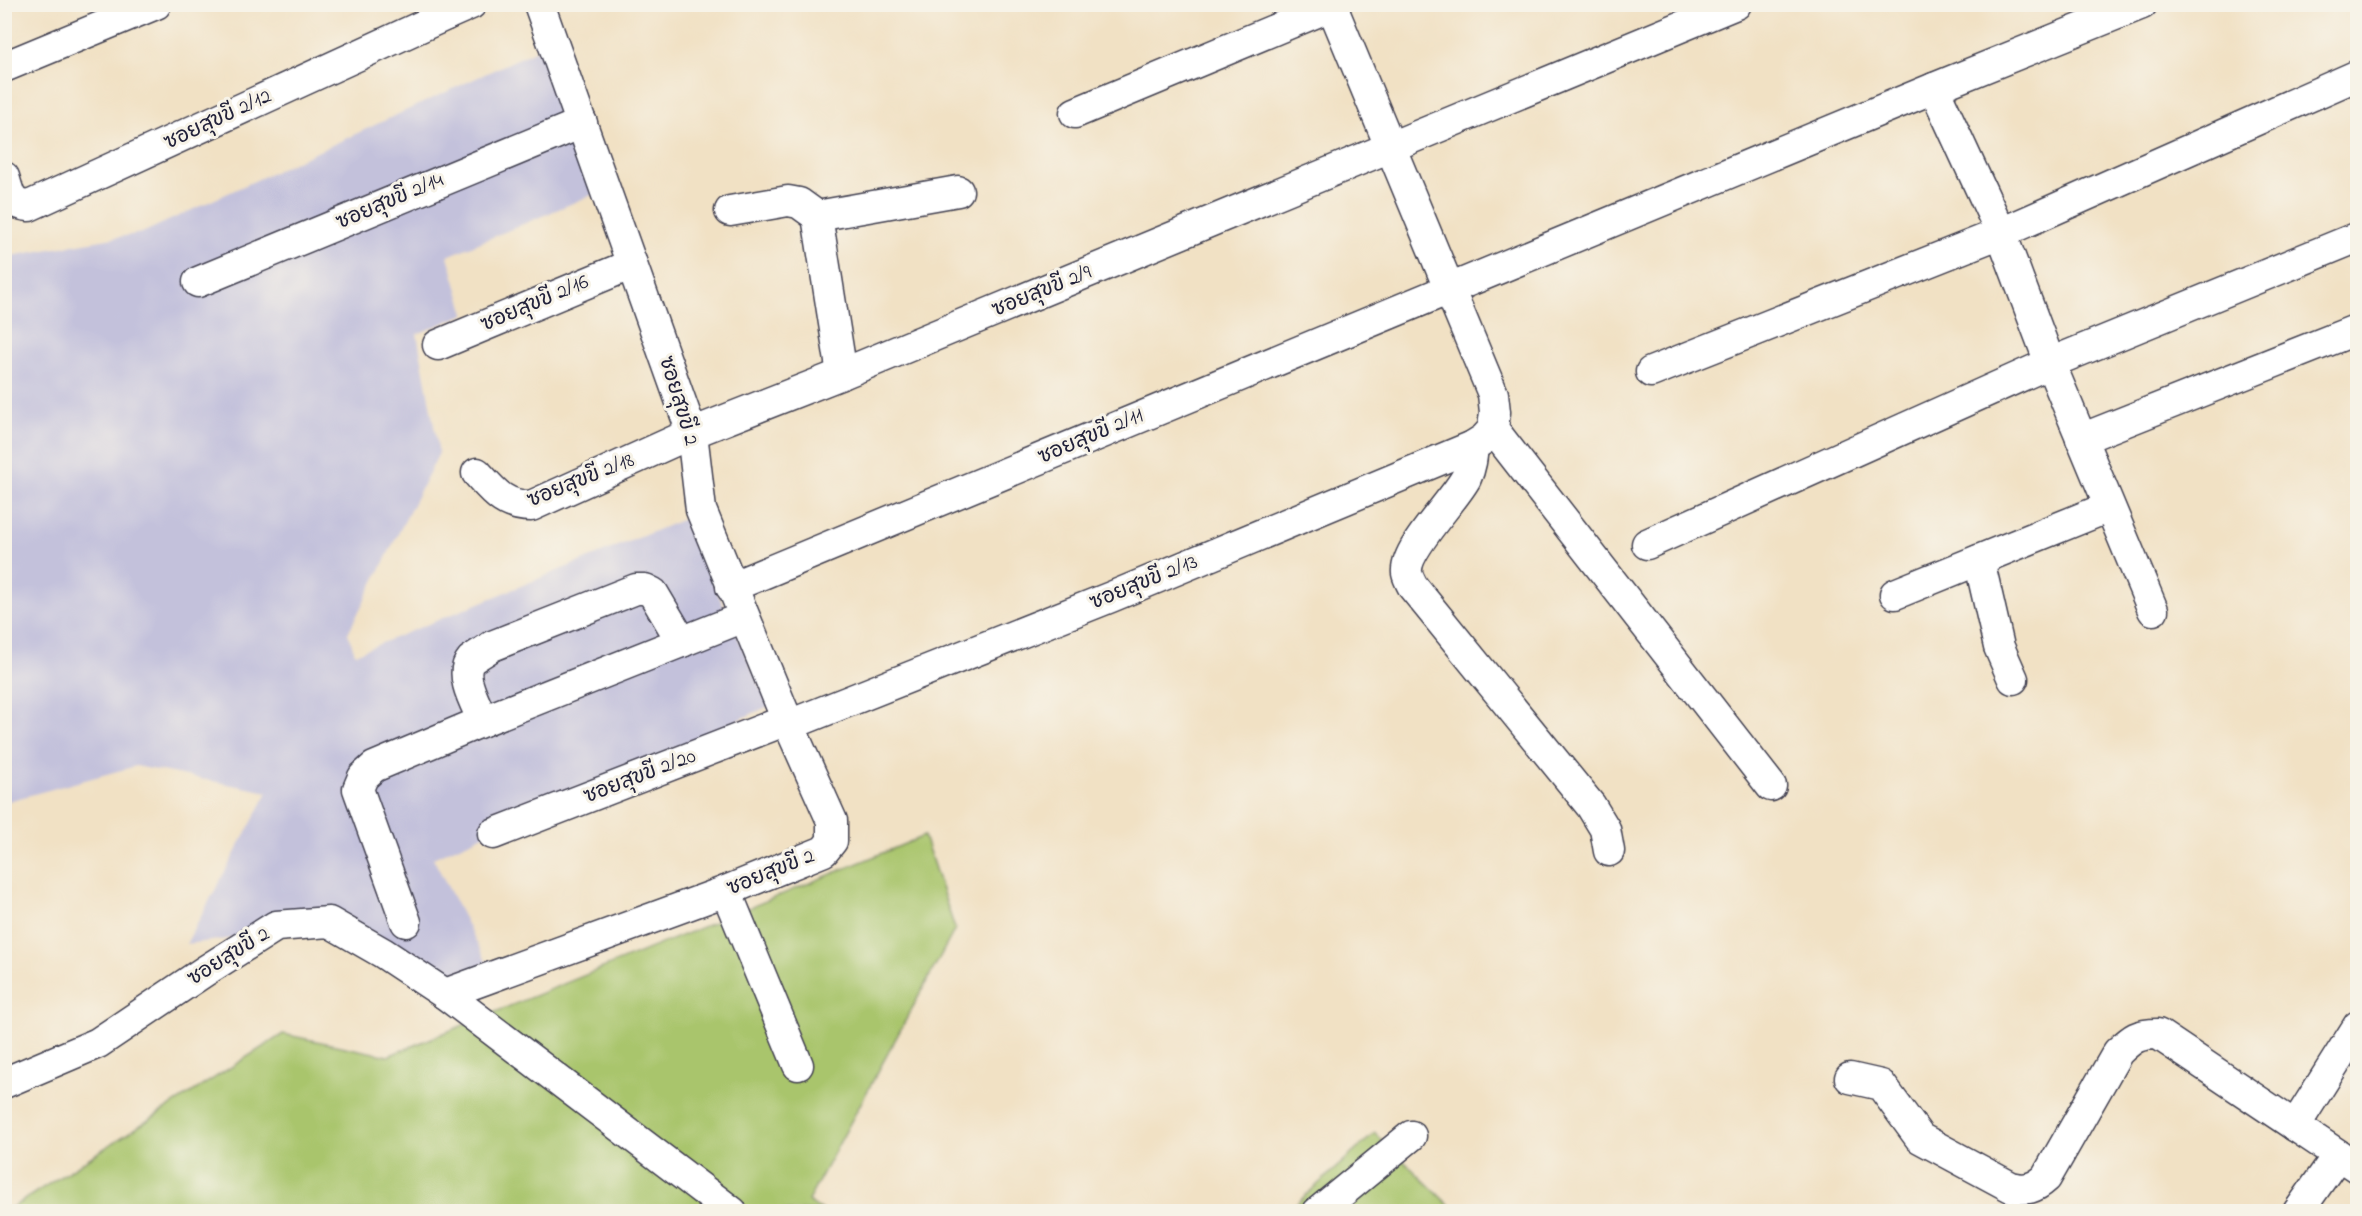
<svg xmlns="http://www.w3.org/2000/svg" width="2362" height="1216" font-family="'Indie Flower','Playpen Sans Thai',sans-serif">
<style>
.industrial{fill:#c3c1db}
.green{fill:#a9c56c;stroke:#667454;stroke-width:1.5}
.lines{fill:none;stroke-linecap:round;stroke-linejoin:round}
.minor-casing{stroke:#413f50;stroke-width:33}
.minor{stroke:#fff;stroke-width:30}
.labels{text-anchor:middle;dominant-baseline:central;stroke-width:6;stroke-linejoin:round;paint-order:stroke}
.street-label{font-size:21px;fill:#22223b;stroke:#f7f3e8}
</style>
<rect width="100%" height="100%" fill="#f7f3e8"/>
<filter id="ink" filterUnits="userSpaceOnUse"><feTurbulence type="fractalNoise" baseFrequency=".0167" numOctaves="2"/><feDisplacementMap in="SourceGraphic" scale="12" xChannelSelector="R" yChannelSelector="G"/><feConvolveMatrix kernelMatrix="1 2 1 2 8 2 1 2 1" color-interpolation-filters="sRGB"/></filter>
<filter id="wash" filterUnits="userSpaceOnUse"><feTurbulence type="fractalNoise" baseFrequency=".008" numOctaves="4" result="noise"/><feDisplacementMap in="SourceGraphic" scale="24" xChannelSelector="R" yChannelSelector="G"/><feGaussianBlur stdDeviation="1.35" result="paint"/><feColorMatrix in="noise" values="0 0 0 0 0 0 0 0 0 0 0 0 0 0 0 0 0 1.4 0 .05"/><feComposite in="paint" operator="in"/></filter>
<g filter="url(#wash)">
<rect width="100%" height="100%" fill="#f1e1c4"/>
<path class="industrial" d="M539 49 594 194 448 256 465 314 417 334 439 453 348 633 355 654 684 519 769 706 433 858 487 963 447 982 343 916 235 938 186 944 268 792 136 766 5 802V257L142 233Z"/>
<g class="green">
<path d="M924 836 955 929 808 1201 823 1211 5 1212 283 1034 388 1056Z"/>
<path d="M1375 1133 1455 1211 1287 1212Z"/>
</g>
</g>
<g filter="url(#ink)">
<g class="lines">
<defs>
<g id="minor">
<path d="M442 4 446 15 471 4"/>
<path d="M1331 4 1493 394 1495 412 1493 429 1771 786"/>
<path d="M4 67 156 4"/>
<path d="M1934 88 2001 233 2050 363 2153 610"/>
<path d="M1075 113 1336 4"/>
<path d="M4 177C10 195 9 204 29 206L446 15"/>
<path d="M730 211 788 201 799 203 817 216"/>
<path d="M198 282 582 123"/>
<path d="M438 345 632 264"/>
<path d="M1651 372 2001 233 2358 75"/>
<path d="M842 374 817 216 958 191"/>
<path d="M2081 439 2358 329"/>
<path d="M1473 446C1472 457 1471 468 1466 478 1454 501 1404 549 1407 573 1408 578 1411 583 1413 587L1591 806 1605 829 1609 851"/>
<path d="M477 473C494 492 504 506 531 506L692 433 842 374 1736 4"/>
<path d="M1647 544 2050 363 2358 237"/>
<path d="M1979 560 1999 647 2013 679"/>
<path d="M731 587 1934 88 2142 4"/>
<path d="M1895 594 2109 507"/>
<path d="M483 721C477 706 458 675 471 660 477 655 485 651 492 646L636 589H645L653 593 682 642"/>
<path d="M789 725 1111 597 1473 446 1484 439 1493 429"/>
<path d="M493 834 787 720"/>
<path d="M726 891 798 1065"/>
<path d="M406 922 358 789 363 777 374 767 483 721 744 617"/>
<path d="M445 994 732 1212"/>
<path d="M1850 1078 1881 1085 1920 1138 2011 1187C2026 1191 2035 1188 2046 1178L2118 1052C2133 1038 2137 1034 2158 1034L2358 1168"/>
<path d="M4 1083 98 1043 205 971 276 926 329 922 383 953 445 994 726 891 824 851 832 841V821L789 725 701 510 692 433 539 4"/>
<path d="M2295 1126 2358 1026"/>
<path d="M1318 1212 1411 1136"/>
<path d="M2298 1212 2338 1155"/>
</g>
</defs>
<use href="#minor" class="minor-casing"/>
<use href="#minor" class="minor"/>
</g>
</g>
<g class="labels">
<g class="street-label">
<text transform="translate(218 120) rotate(-25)">ซอยสุขขี 2/12</text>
<text transform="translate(390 202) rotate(-23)">ซอยสุขขี 2/14</text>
<text transform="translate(1042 292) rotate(-22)">ซอยสุขขี 2/9</text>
<text transform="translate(535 304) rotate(-23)">ซอยสุขขี 2/16</text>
<text transform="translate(678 401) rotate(73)">ซอยสุขขี 2</text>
<text transform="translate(1091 437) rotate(-23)">ซอยสุขขี 2/11</text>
<text transform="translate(581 481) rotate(-22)">ซอยสุขขี 2/18</text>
<text transform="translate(1144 583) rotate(-22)">ซอยสุขขี 2/13</text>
<text transform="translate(640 777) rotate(-21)">ซอยสุขขี 2/20</text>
<text transform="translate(771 873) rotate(-22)">ซอยสุขขี 2</text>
<text transform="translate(229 957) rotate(-32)">ซอยสุขขี 2</text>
</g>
</g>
<rect width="2362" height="1216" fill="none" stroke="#f7f3e8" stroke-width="24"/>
</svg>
